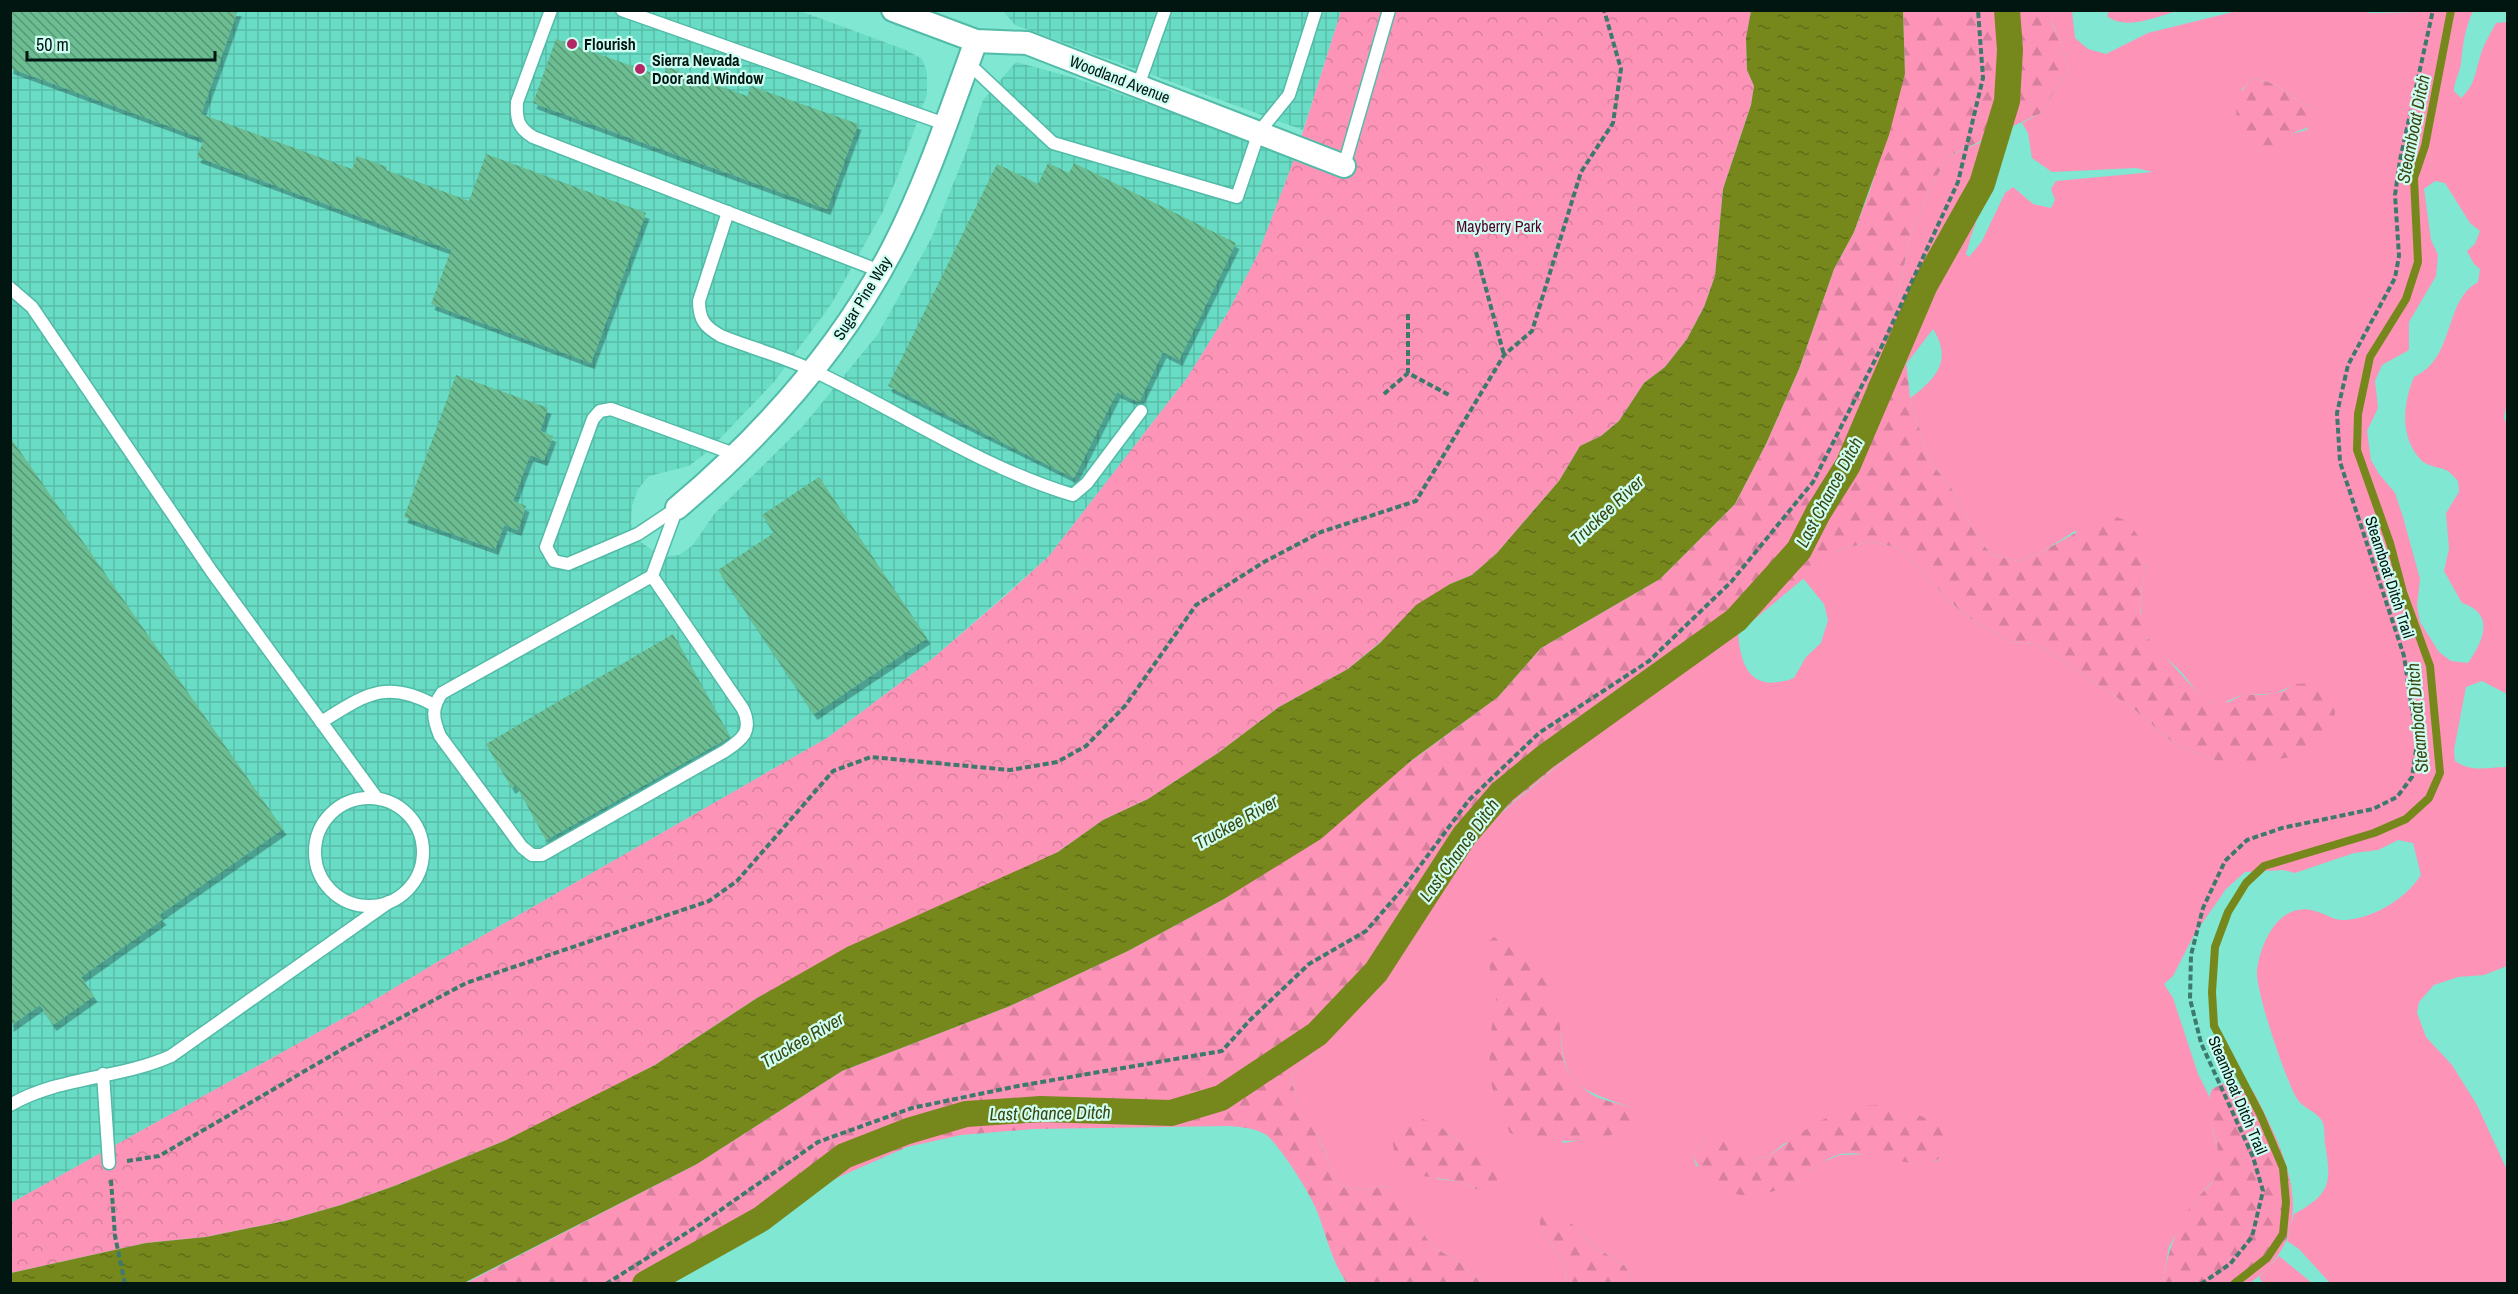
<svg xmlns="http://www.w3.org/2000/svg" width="2518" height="1294" font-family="'Archivo Narrow',sans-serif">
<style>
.industrial{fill:url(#industrial-grid)}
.grass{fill:#fd94b7;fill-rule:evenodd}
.forest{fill:url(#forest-firs)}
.park{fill:url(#park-crowns)}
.water{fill:url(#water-ripples)}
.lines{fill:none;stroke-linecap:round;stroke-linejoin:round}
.stream{stroke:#76881c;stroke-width:8}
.canal{stroke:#76881c;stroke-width:26}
.building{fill:url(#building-back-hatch);filter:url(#shadow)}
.lane-casing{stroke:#52bba8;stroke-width:15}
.street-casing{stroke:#52bba8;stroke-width:26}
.path{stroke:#3d796d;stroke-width:4;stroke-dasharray:6 3;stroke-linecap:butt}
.lane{stroke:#fff;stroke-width:12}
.street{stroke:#fff;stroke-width:22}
.poi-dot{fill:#b32865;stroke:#cefef2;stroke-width:2}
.labels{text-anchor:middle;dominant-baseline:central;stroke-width:4.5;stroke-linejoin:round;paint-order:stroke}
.poi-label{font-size:16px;font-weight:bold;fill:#011511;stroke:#cefef2;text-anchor:start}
.street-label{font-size:16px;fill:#011511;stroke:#cefef2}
.park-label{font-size:16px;fill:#520129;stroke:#cefef2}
.water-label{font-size:18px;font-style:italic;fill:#3c4610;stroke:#cefef2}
</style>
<defs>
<pattern id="industrial-grid" width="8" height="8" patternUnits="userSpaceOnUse" patternTransform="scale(1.5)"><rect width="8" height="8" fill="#68dcc5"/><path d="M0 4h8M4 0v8" fill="none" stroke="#58bca8"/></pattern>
<pattern id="forest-firs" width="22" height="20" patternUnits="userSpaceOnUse" patternTransform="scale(1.5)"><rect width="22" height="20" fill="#fd94b7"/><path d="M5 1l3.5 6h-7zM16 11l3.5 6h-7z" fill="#d77f9c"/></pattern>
<pattern id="park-crowns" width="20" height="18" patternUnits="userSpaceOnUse" patternTransform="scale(1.5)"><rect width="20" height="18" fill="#fd94b7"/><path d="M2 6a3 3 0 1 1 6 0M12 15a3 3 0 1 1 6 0" fill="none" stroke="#d77f9c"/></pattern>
<pattern id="water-ripples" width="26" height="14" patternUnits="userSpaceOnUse" patternTransform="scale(1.5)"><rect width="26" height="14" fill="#76881c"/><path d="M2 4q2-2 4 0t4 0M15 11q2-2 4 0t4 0" fill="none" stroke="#5e6e17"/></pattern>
<pattern id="building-back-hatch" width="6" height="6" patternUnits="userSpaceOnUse" patternTransform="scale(1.5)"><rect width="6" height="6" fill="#6cbd92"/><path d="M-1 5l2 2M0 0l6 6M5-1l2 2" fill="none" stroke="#569876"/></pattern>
<filter id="shadow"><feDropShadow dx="3.5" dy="6" stdDeviation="0" flood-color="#0004"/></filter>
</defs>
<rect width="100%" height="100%" fill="#7fe7d2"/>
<g class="industrial">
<path d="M11 11H800L906 50 922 59 927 72V94L898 175 883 211 832 303 774 382 706 453 689 466 649 476 638 489 632 506 631 524 638 540 652 550 668 556 679 555 693 545 715 513 803 426 878 334 931 239 966 152 983 100 1016 62 1075 78 1295 157 1258 254 1228 312 1187 378 1049 556 932 659 827 738 449 955 351 1014 11 1203Z"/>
<path d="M1003 11H1341L1303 130 1015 25Z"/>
</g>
<g class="grass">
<path d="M2359 10 2370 13 2473 11C2465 29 2463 43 2461 63 2460 73 2454 81 2454 91L2461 98C2476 84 2475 72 2481 54 2484 43 2491 33 2496 23L2507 22 2508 397 2504 418 2508 426 2507 694 2482 681 2466 687 2454 750 2455 761C2472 773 2488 767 2507 767V966L2484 975 2458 977 2434 985 2419 1002 2417 1013 2426 1037 2452 1065 2477 1105 2507 1170V1283H2330L2299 1249 2287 1241 2294 1214C2330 1194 2332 1184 2325 1144 2324 1136 2326 1124 2320 1118 2312 1109 2302 1108 2296 1097 2286 1080 2255 990 2257 971 2260 943 2280 900 2315 911 2326 914 2334 921 2345 920 2375 918 2405 899 2421 875L2413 843 2398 840 2378 850 2354 853 2295 873 2283 870 2245 872 2226 889 2194 935 2173 976 2164 984 2173 998 2198 1074 2209 1096 2212 1127 2220 1159 2216 1177 2193 1203 2169 1247 2163 1280 2165 1283H1635L1625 1266 1588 1242 1580 1229H1541L1565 1264 1566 1283H1482L1459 1262 1433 1247 1419 1228 1405 1200 1385 1186 1361 1190 1344 1187C1329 1167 1327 1154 1316 1133 1306 1114 1294 1098 1291 1077L1328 1037 1381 986 1475 842 1501 813 1613 720 1721 647 1738 631C1740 670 1753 693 1794 678L1806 657 1821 643 1828 620 1824 604 1802 577 1837 551 1871 541 1898 548 1962 613 2009 642 2037 644 2134 709 2176 745 2215 760 2293 684C2278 696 2264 694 2245 695 2234 695 2224 708 2211 702 2198 697 2191 683 2182 673 2172 662 2154 649 2147 636 2136 614 2141 588 2146 564L2075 531 2040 553 2018 561 1993 555 1980 542 1952 489 1929 460 1910 398C1936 379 1953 360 1933 329L1907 363 1899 291 1910 236 1934 181 1949 156 2005 132C1996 174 1977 212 1966 254L1969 257 1982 241 2005 193 2013 187 2033 204 2051 208 2055 200 2051 189 2056 181 2153 172 2136 168 2052 172 2032 158 2028 133 2022 123 2041 113 2068 69 2061 40 2051 21 2053 11H2072L2075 38 2088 49 2106 54 2148 33 2237 11ZM2253 79C2281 81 2290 100 2316 109L2307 130 2290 134 2241 90ZM2435 181 2445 183 2470 223 2480 231 2475 244 2467 251 2474 264 2480 269 2478 282C2443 301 2456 358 2414 377 2403 403 2399 438 2422 461 2429 467 2441 467 2448 471 2452 474 2455 478 2458 481L2459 492 2446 513 2449 549 2444 571 2462 603C2496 614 2483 641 2468 663L2451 661 2439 652 2420 622 2417 606 2420 579 2403 517 2395 493 2379 474 2371 460 2367 431 2378 408 2375 381 2382 365 2409 350V322L2436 276 2438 255 2431 240 2424 189ZM1496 998 1561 1033C1563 1090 1586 1090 1631 1108L1608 1136 1563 1143 1494 1020ZM1441 1127 1464 1146 1478 1190 1457 1181 1437 1179ZM1705 1140 1754 1158 1768 1157 1785 1143 1940 1160 1915 1163 1869 1154 1840 1155 1822 1162 1795 1182 1696 1166 1693 1155Z"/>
<path d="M2109 11V10L2176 11C2156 17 2126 31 2107 16Z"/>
<path d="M2279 1256 2312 1283H2263L2259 1277Z"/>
</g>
<g class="forest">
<path d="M1903 11H2053L2051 22 2061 40 2068 69 2041 113 1949 156 1934 181 1910 236 1899 291 1910 398 1929 460 1952 489 1980 542 1993 555 2018 561 2040 553 2098 520 2114 516 2127 521 2139 537 2146 564 2141 590 2140 612 2148 638 2197 692 2212 703 2229 702 2242 695H2264L2284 691 2293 684 2320 683 2329 694 2335 712 2334 729 2321 748 2305 755 2250 763 2215 760 2176 745 2134 709 2037 644 2009 642 1962 613 1898 548 1871 541 1837 551 1721 647 1613 720 1500 813 1475 842 1381 986 1328 1037 1291 1077C1294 1100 1309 1116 1318 1137 1326 1155 1332 1171 1344 1187L1361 1190 1385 1186 1406 1200 1419 1228 1433 1247 1459 1262 1482 1283H1347C1331 1260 1327 1237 1317 1211 1312 1196 1277 1141 1265 1134 1253 1128 1242 1127 1229 1126L1033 1129 961 1135 907 1147 821 1185 745 1239 673 1283 464 1284 697 1164 842 1071 1010 1006 1128 951 1224 899 1498 697 1541 648 1660 579 1735 504 1766 444 1799 369 1834 269 1854 232 1870 190 1905 74Z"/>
<path d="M2253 79C2281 81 2290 100 2316 109L2319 117C2304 133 2307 126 2291 134 2288 135 2287 139 2284 141 2269 150 2251 144 2238 135 2236 109 2232 97 2253 79Z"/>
<path d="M1494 937C1524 950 1551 981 1558 1013 1565 1049 1554 1066 1588 1092 1598 1100 1619 1103 1631 1108L1636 1119C1617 1147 1540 1144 1510 1133L1496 1103 1491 1082 1489 1047 1496 998 1485 944Z"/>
<path d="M2226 1082 2253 1091C2287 1156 2324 1230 2250 1283H2165L2163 1281C2167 1253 2177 1227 2193 1203 2199 1194 2212 1186 2216 1175 2227 1147 2200 1118 2212 1089Z"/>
<path d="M1885 1104C1908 1110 1929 1116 1946 1133L1947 1153C1920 1178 1874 1148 1841 1154 1824 1158 1811 1171 1798 1180 1783 1190 1758 1197 1740 1195 1734 1194 1726 1188 1720 1185 1708 1179 1697 1168 1693 1155L1705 1140H1720L1754 1158 1768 1157 1815 1123 1853 1107Z"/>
<path d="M1421 1118 1441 1127 1464 1146 1481 1147 1501 1172 1494 1186 1478 1190 1457 1181 1409 1174 1395 1160 1392 1136 1401 1123Z"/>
<path d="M1546 1209 1580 1229 1588 1242 1625 1266 1635 1283H1566L1565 1264 1541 1229 1539 1217Z"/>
</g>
<path class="park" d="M1341 11H1751L1746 39 1747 70 1754 86 1751 105 1723 189 1715 276 1704 307 1687 339 1665 367 1644 383 1619 421 1601 436 1580 446 1559 481 1497 553 1472 575 1450 584 1348 669 1279 707 1218 753 1148 799 1103 820 1058 852 757 998 655 1065 567 1111 504 1141 397 1185 341 1205 285 1221 206 1237 146 1243 11 1273V1203L351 1014 449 955 827 738 932 659 1005 596 1049 556 1187 378 1228 312 1258 254 1295 157Z"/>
<path class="water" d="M1751 11H1903L1905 74 1889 135 1854 232 1834 269 1799 369 1766 444 1735 504 1660 579 1541 648 1498 697 1412 760 1321 839 1224 899 1128 951 1010 1006 842 1071 697 1164 464 1283H11V1273L146 1243 206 1237 285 1221 341 1205 397 1185 504 1141 655 1065 757 998 847 947 1058 852 1103 820 1148 799 1218 753 1279 707 1348 669 1380 643 1416 605 1450 584 1472 575 1497 553 1559 481 1580 446 1601 436 1619 421 1644 383 1665 367 1687 339 1704 307 1715 276 1723 189 1751 105 1754 86 1747 70 1746 38Z"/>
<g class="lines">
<path class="stream" d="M2234 1284 2267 1258 2283 1234 2286 1202 2283 1168 2260 1114 2214 1026 2212 992 2215 947 2228 912 2246 883 2264 866 2374 833 2406 819 2429 798 2440 773 2430 666 2403 592 2390 543 2357 450 2358 414 2370 357 2406 299 2418 262 2414 178 2425 146 2451 10"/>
<path class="canal" d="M645 1284 761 1219 844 1156 908 1131 966 1114 1041 1109 1171 1113 1221 1098 1317 1034 1376 972 1464 836 1501 793 1545 757 1736 620 1799 550 1818 513 1848 465 1925 285 1982 184 2007 101 2010 50 2007 10"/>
</g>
<g class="building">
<path d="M10 10H238L201 114 352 169 357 156 387 167 386 170 469 201 486 154 646 213 591 363 431 304 451 250 197 157 204 139 10 68Z"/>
<path d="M556 39 663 77 667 67 747 96 751 86 858 124 827 209 533 103Z"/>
<path d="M1048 163 1069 173 1074 163 1236 243 1179 360 1163 352 1139 402 1117 392 1074 478 888 386 997 164 1038 184Z"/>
<path d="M456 375 548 408 540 431 553 436 544 460 530 455 513 501 526 506 518 530 504 525 495 549 404 517Z"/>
<path d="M10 437 283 829 159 915 163 919 81 977 94 996 53 1025 40 1005 10 1026Z"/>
<path d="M819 477 927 638 814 714 718 570 774 533 762 515Z"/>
<path d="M673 634 730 737 546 840 516 785 512 788 486 744Z"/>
</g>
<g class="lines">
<defs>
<g id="lane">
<path d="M551 10 517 102C516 119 518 128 533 137L880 271"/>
<path d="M622 10 945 124"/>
<path d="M968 63 1053 143 1237 197 1259 132 1289 95 1316 10"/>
<path d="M1138 86 1165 10"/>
<path d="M1344 166 1389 10"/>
<path d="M728 212 699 301C699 320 705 327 721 336 751 348 785 357 814 371 901 412 980 467 1073 495L1087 483 1141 411"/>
<path d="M10 288 32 307 212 572 376 797"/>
<path d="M677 508 638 534 568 564 554 561 546 547 593 419 600 411 611 409 737 455"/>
<path d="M652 576 743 709C753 731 743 739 725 751L542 855H532L522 847 440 736C433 719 431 708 442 693L652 576 677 508"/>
<path d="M321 722C364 696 385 678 434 705"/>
<circle cx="369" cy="852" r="54"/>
<path d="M103 1074 109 1163"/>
<path d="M10 1105C60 1076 120 1079 171 1056L389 902"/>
</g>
<g id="street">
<path d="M893 10 976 41 1027 43 1344 166"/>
<path d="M677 508C766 433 842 348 895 244 928 179 951 109 976 41"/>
</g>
</defs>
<use href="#lane" class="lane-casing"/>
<use href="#street" class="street-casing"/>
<g class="path">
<path d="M1476 252 1504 355"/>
<path d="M1408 314V373L1451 396"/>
<path d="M1384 394 1408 373"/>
<path d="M127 1161 159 1156 346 1047 466 983 709 901 737 881 833 771 871 757 1010 770 1057 762 1086 746 1125 706 1196 605 1264 562 1321 532 1416 501 1504 355 1532 331 1581 172 1613 123 1621 69 1604 10"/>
<path d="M111 1180 115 1236 125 1284"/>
<path d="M606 1284 699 1225 818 1142 912 1108 1018 1086 1222 1051 1250 1020 1309 964 1366 931 1405 886 1469 800 1539 733 1649 661 1731 582 1813 482 1880 350 1958 182 1983 78 1978 10"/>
<path d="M2201 1284 2230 1264 2252 1237 2263 1191 2253 1157 2201 1043 2190 999 2191 955 2203 908 2225 861 2247 840 2282 828 2373 809 2397 797 2412 777 2417 743 2404 656 2340 462 2337 413 2348 365 2395 278 2399 256 2395 195 2400 160 2433 10"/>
</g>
<use href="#lane" class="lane"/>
<use href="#street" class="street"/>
</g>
<g class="poi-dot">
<circle cx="572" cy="44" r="6"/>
<circle cx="640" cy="69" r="6"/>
</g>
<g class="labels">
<g class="poi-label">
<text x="584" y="44">Flourish</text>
<text x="652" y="60">Sierra Nevada<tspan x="652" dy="18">Door and Window</tspan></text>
</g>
<g class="street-label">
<text transform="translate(1120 79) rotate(21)">Woodland Avenue</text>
<text transform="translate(862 298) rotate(-58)">Sugar Pine Way</text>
<text transform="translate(2390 577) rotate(72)">Steamboat Ditch Trail</text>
<text transform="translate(2238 1095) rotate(67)">Steamboat Ditch Trail</text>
</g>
<g class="park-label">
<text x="1499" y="226">Mayberry Park</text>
</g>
<g class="water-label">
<text transform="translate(2413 129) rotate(-79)">Steamboat Ditch</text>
<text transform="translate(1829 492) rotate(-62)">Last Chance Ditch</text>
<text transform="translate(1607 510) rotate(-43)">Truckee River</text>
<text transform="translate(2417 718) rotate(-95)">Steamboat Ditch</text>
<text transform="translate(1236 822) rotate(-29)">Truckee River</text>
<text transform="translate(1459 850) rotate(-54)">Last Chance Ditch</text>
<text transform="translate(802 1040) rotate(-30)">Truckee River</text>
<text transform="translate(1050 1113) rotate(-1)">Last Chance Ditch</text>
</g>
</g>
<rect width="2518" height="1294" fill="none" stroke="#011511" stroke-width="24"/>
<path d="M27 51v9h188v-9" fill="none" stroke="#011511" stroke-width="3"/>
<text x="36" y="51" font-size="18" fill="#011511" stroke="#cefef2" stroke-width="4.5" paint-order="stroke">50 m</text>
</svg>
